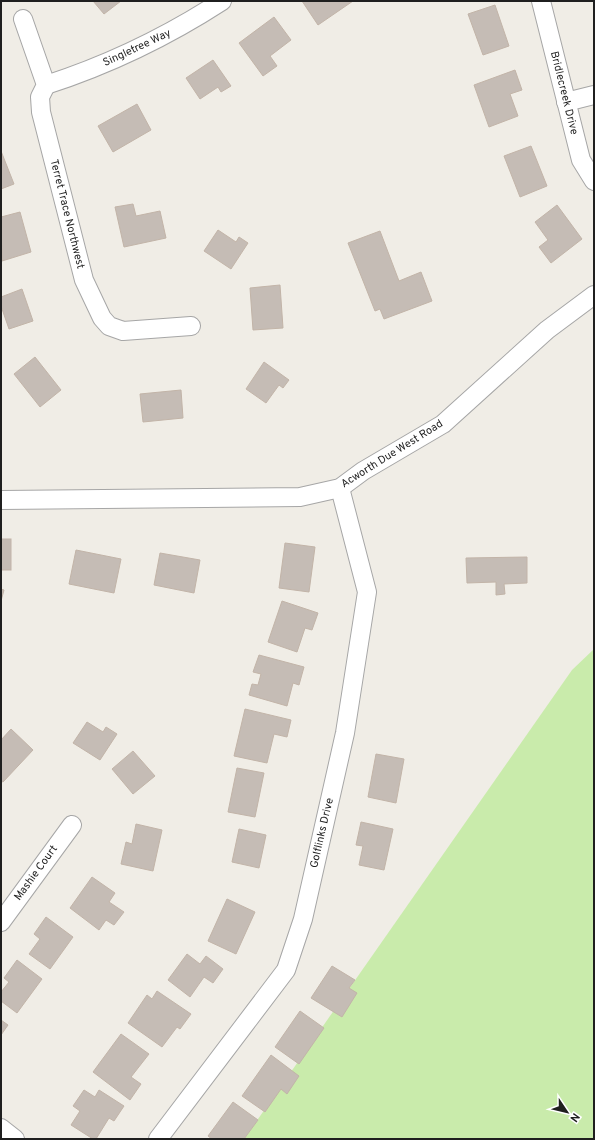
<svg xmlns="http://www.w3.org/2000/svg" width="595" height="1140" font-family="Overpass,sans-serif">
<style>
.grass{fill:#c9ebab}
.building{fill:#c5bcb5;stroke:#c2b4a8}
.lines{fill:none;stroke-linecap:round;stroke-linejoin:round}
.minor-casing{stroke:#a6a6a6;stroke-width:20}
.minor{stroke:#fff;stroke-width:18}
.labels{text-anchor:middle;dominant-baseline:central;stroke-width:4;stroke-linejoin:round;paint-order:stroke}
.street-label{font-size:11px;fill:#1f1f1f;stroke:#fff}
</style>
<rect width="100%" height="100%" fill="#f0ede6"/>
<path class="grass" d="M594 649V1139H244L572 670Z"/>
<g class="building">
<path d="M93 1H121L104 14Z"/>
<path d="M302 1H353L318 25Z"/>
<path d="M495 5 509 46 483 55 468 14Z"/>
<path d="M274 17 291 40 270 56 277 66 263 76 239 43Z"/>
<path d="M213 60 231 86 221 92 218 87 200 99 186 78Z"/>
<path d="M515 70 522 90 510 94 518 116 489 127 474 85Z"/>
<path d="M137 104 151 130 113 152 98 126Z"/>
<path d="M531 146 547 186 520 197 504 156Z"/>
<path d="M1 151 14 184 1 189Z"/>
<path d="M133 204 136 216 160 211 166 238 124 247 115 207Z"/>
<path d="M557 205 582 239 551 263 539 247 548 240 535 222Z"/>
<path d="M20 212 31 252 2 261 1 217Z"/>
<path d="M218 230 236 242 239 237 248 243 231 269 204 251Z"/>
<path d="M380 231 399 281 421 272 432 301 384 319 380 309 375 311 348 243Z"/>
<path d="M280 285 283 328 253 330 250 288Z"/>
<path d="M22 289 33 321 9 329 1 306V297Z"/>
<path d="M35 357 61 390 40 407 14 374Z"/>
<path d="M264 362 289 380 283 388 279 385 266 403 246 389Z"/>
<path d="M181 390 183 418 143 422 140 394Z"/>
<rect x="1" y="539" width="10" height="31"/>
<path d="M285 543 315 547 309 592 279 588Z"/>
<path d="M76 550 121 559 114 593 69 584Z"/>
<path d="M160 553 200 560 194 593 154 585Z"/>
<path d="M527 557V583L504 584 505 594 496 595V582L467 583 466 558Z"/>
<path d="M1 589 4 590 1 601Z"/>
<path d="M282 601 318 613 312 630 305 628 297 652 268 642Z"/>
<path d="M259 655 304 667 299 685 293 683 287 706 249 695 252 684 258 685 261 674 253 672Z"/>
<path d="M245 709 291 720 287 737 274 734 267 763 234 756Z"/>
<path d="M87 722 103 732 106 727 117 734 100 760 73 743Z"/>
<path d="M11 729 33 750 3 782 1 781V740Z"/>
<path d="M133 751 155 776 133 794 112 769Z"/>
<path d="M376 754 404 759 396 803 368 797Z"/>
<path d="M237 768 264 773 255 817 228 812Z"/>
<path d="M361 822 393 829 384 870 359 865 363 846 356 845Z"/>
<path d="M136 824 162 830 153 871 121 864 126 842 132 844Z"/>
<path d="M239 829 266 835 259 868 232 862Z"/>
<path d="M92 877 115 893 109 902 124 912 114 925 106 920 99 930 70 908Z"/>
<path d="M227 899 255 912 236 954 208 941Z"/>
<path d="M46 917 73 937 50 969 29 954 40 939 34 934Z"/>
<path d="M187 954 200 964 206 956 223 969 213 983 204 977 190 997 168 980Z"/>
<path d="M17 960 42 979 17 1013 1 1001V992L9 982 4 978Z"/>
<path d="M332 966 355 980 349 988 357 993 342 1017 311 998Z"/>
<path d="M157 991 191 1014 180 1029 177 1027 162 1047 128 1023 147 995 152 999Z"/>
<path d="M300 1011 324 1028 299 1064 275 1047Z"/>
<path d="M1 1020 8 1025 1 1035Z"/>
<path d="M121 1034 149 1054 131 1077 141 1084 130 1100 93 1072Z"/>
<path d="M271 1055 299 1076 287 1094 281 1089 265 1112 242 1096Z"/>
<path d="M84 1090 95 1097 99 1090 124 1106 114 1121 109 1118 96 1139H93L71 1125 80 1111 73 1106Z"/>
<path d="M233 1102 258 1120 244 1139H212L208 1136Z"/>
</g>
<g class="lines">
<defs>
<g id="minor">
<path d="M541 1 581 160 594 181"/>
<path d="M23 19 46 85 40 97 41 112 84 280 102 318 109 326 123 331 191 326"/>
<path d="M46 85C108 65 168 36 222 1"/>
<path d="M566 102 594 95"/>
<path d="M1 500 300 497 340 488 363 471 443 424 547 330 594 295"/>
<path d="M1 922 72 825"/>
<path d="M1 1128 15 1139"/>
<path d="M158 1139 286 970 303 919 345 733 367 592 340 488"/>
</g>
</defs>
<use href="#minor" class="minor-casing"/>
<use href="#minor" class="minor"/>
</g>
<g class="labels">
<g class="street-label">
<text transform="translate(137 48) rotate(-25)">Singletree Way</text>
<text transform="translate(564 93) rotate(76)">Bridlecreek Drive</text>
<text transform="translate(67 214) rotate(76)">Terret Trace Northwest</text>
<text transform="translate(392 454) rotate(-32)">Acworth Due West Road</text>
<text transform="translate(322 833) rotate(-77)">Golflinks Drive</text>
<text transform="translate(36 873) rotate(-54)">Mashie Court</text>
</g>
</g>
<rect width="595" height="1140" fill="none" stroke="#1f1f1f" stroke-width="4"/>
<g transform="translate(567 1112) rotate(125)" stroke="#ffffff" stroke-width="3" paint-order="stroke">
<path d="M0-3L7 15L0 10L-7 15Z" fill="#1f1f1f"/>
<text y="-6" font-size="11" font-weight="bold" text-anchor="middle" fill="#1f1f1f">N</text>
</g>
</svg>
